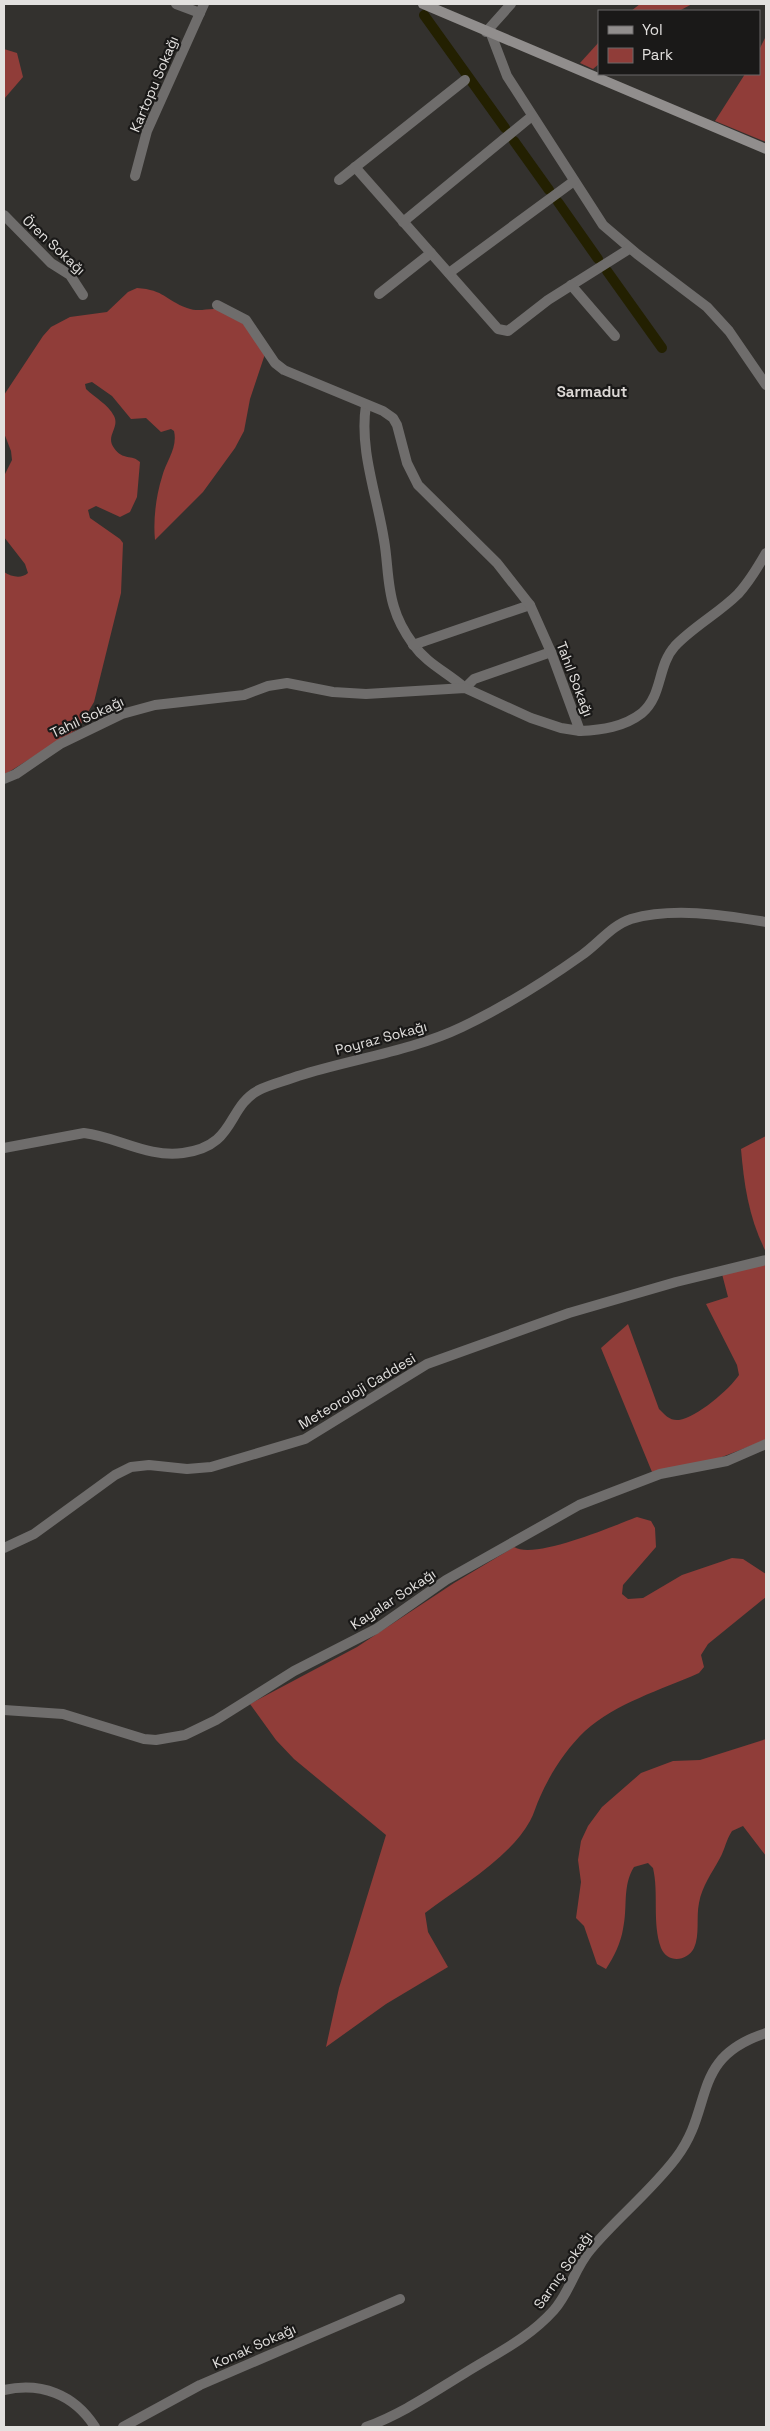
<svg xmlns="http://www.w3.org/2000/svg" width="770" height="2431" font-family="'Space Grotesk',sans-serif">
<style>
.green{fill:#903d39}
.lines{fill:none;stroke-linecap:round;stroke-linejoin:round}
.canal{stroke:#232001;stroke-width:10}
.minor{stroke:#6f6d6c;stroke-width:10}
.secondary{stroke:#918e8d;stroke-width:10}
.labels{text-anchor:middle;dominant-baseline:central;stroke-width:4.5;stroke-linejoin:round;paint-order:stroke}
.street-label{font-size:14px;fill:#e3e1df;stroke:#1a1918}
.neighbourhood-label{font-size:15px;font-weight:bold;fill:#dbd7d4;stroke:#1a1918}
</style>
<rect width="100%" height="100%" fill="#33312e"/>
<g class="green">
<path d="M640 4H692L679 11H631Z"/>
<path d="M766 36V142L715 121 745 74H759V50Z"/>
<path d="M599 42V64L593 69 580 63Z"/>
<path d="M4 49 17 53 23 77 4 99Z"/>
<path d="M137 288C165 290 165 300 187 308 198 312 204 309 214 309 239 309 252 336 265 354L250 399 244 431 235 448 203 492 155 540C153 520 156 496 162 477 166 461 178 448 174 431L171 429 161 432 146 418 131 419 112 396 92 382 85 384 86 389C95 398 108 404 114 416 120 428 105 436 114 448 123 461 132 454 140 462L137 497 130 512 120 517 96 506 88 510 90 518 120 539 123 543 121 593 94 702 78 729 4 775V572C12 577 21 579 28 573L25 564 4 537V476L12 460 11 451 4 433V395L43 336 51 327 70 317 107 312 128 292Z"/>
<path d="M766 1136V1252C749 1219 744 1185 741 1149Z"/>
<path d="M766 1264V1440L709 1462 652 1472 601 1348 628 1324 659 1409C665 1415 670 1421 679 1420 696 1418 730 1389 739 1375L737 1365 706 1304 728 1297 722 1274Z"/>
<path d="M637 1517 651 1521 655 1528 656 1547 623 1585 622 1594 628 1599 643 1598 682 1575 732 1558 743 1559 766 1574V1597L708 1644 701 1655 704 1667 699 1673C661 1690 616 1703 585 1731 566 1749 550 1774 540 1797 536 1805 534 1814 530 1821 510 1858 458 1888 425 1913L428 1932 448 1967 386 2004 326 2047 339 1988 386 1835 294 1759 276 1740 250 1704 357 1647 454 1583 514 1547C535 1560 613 1526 637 1517Z"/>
<path d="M766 1739V1856L743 1826 732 1831C726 1840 725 1849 720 1858 712 1873 702 1886 699 1903 696 1917 700 1935 694 1948 687 1962 667 1963 661 1948 652 1922 659 1894 653 1868L648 1863 634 1867C622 1886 628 1908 623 1929 621 1942 614 1957 606 1969L597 1964 584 1926 576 1918 581 1882 578 1860 581 1841 588 1826 602 1807 641 1773 673 1761 700 1760Z"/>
</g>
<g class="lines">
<g class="canal">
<path d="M424 15 505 128"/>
<path d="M514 141 549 190"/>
<path d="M558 202 598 259"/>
<path d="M607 271 662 348"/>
</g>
<g class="minor">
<path d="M176 4 200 13"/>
<path d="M486 32 511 4"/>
<path d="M491 34 507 76 603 225 637 254 707 307 729 331 766 385"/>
<path d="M355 167 498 329 508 331 548 300 629 249"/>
<path d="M135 176 147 131 204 4"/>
<path d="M339 180 465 80"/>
<path d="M4 215 51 263 70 275 83 295"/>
<path d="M403 222 532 116"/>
<path d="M449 273 574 181"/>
<path d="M571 285 615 336"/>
<path d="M379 294 431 253"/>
<path d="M366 405C359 450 377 495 384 540 388 562 387 586 394 607 398 621 405 633 413 644 427 664 447 672 465 688L474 679 551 652"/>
<path d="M413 645 530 605"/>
<path d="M580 731C602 730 624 727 642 713 663 695 657 666 675 646 694 626 719 613 738 594 749 582 758 567 766 553"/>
<path d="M4 779 16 774 60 744 122 714 155 705 244 695 268 686 287 683 333 692 366 694 465 688 531 718 561 728 580 731 551 652 530 605 497 563 418 485 407 463 397 425 393 418 383 411 284 370 275 363 246 320 217 305"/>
<path d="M4 1148 84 1133C118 1137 148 1158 183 1153 237 1146 226 1107 259 1090 271 1084 285 1081 298 1076 351 1059 412 1051 462 1027 504 1007 544 982 582 955 598 944 612 925 631 919 674 907 722 915 766 922"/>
<path d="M4 1548 34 1534 115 1475 131 1467 149 1465 187 1469 211 1467 305 1439 427 1364 569 1313 676 1282 766 1260"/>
<path d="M4 1710 63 1714 144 1739 156 1740 185 1735 216 1720 294 1671 376 1629 446 1580 579 1505 660 1474 727 1461 766 1444"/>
<path d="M4 2390C41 2382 74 2394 95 2427"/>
<path d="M123 2427 200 2385 400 2299"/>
<path d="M366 2427C402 2414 432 2393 465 2373 497 2353 528 2339 554 2310 570 2292 575 2267 591 2249 618 2217 651 2191 676 2158 715 2107 689 2058 766 2033"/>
</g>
<path class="secondary" d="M423 4 766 149"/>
</g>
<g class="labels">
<g class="street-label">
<text transform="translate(154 84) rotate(-67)">Kartopu Sokağı</text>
<text transform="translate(54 245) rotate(43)">Ören Sokağı</text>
<text transform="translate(575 679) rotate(69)">Tahıl Sokağı</text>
<text transform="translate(87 717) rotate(-25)">Tahıl Sokağı</text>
<text transform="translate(381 1038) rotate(-15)">Poyraz Sokağı</text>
<text transform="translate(357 1391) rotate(-31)">Meteoroloji Caddesi</text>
<text transform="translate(393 1599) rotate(-33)">Kayalar Sokağı</text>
<text transform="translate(563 2270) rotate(-55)">Sarnıç Sokağı</text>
<text transform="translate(254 2346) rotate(-24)">Konak Sokağı</text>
</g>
<g class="neighbourhood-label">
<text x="592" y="391">Sarmadut</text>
</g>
</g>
<rect width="770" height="2431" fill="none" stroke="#e3e1df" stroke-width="10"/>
<rect x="598" y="10" width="162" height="65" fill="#1a1918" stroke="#6a6968"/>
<rect x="608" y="26" width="25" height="8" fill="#918e8d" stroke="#6a6968"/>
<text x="642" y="35" font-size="15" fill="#e3e1df">Yol</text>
<rect x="608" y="48" width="25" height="15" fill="#903d39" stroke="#6a6968"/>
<text x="642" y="60" font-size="15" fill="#e3e1df">Park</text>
</svg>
